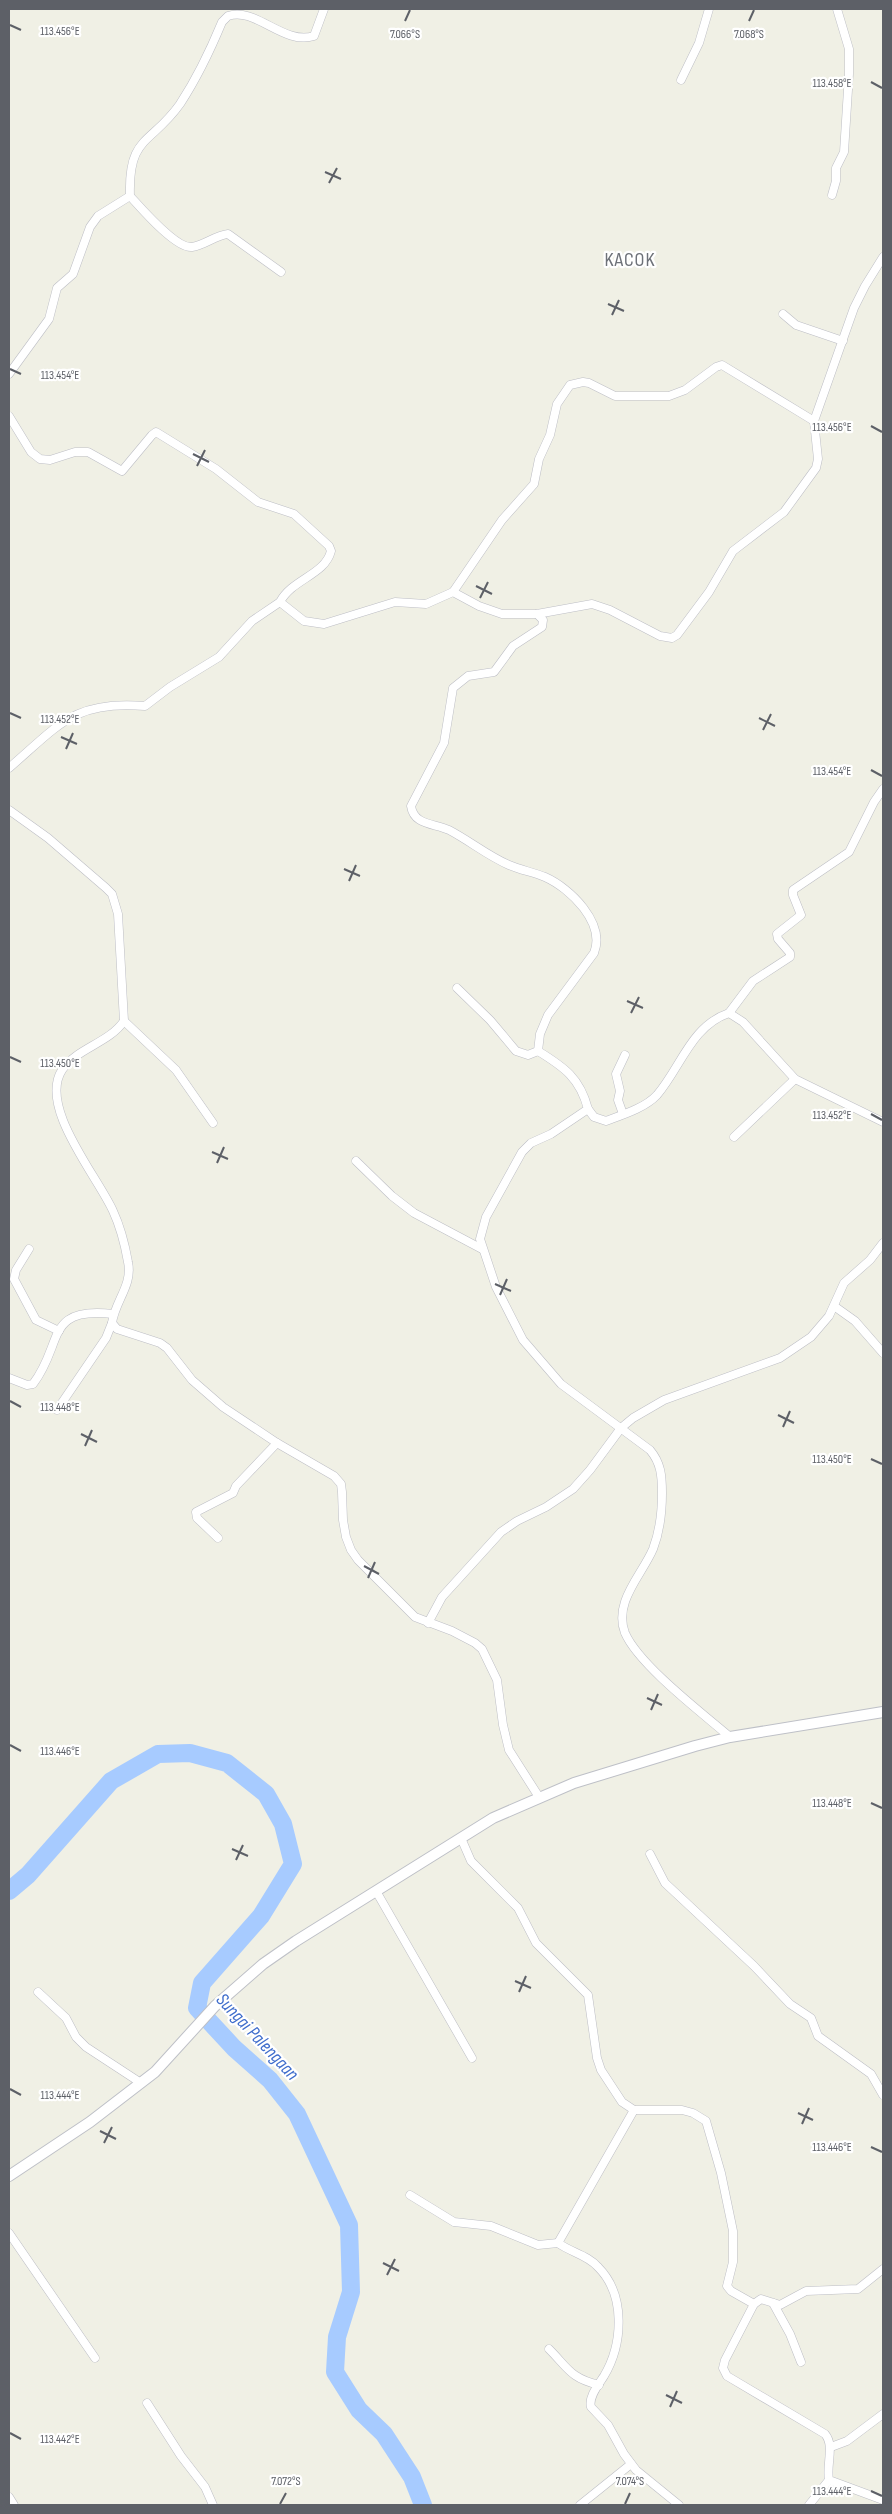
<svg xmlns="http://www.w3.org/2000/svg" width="892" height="2514" font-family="'Sofia Sans Condensed',sans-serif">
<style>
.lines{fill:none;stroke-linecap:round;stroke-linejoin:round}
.river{stroke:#a7cbff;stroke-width:18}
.street-casing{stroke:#bdbec5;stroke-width:9}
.secondary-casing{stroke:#bec0c7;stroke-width:12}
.street{stroke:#fff;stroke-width:8}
.secondary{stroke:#fff;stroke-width:10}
.ticks{fill:none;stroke:#5d6067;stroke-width:2}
.labels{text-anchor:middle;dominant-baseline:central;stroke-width:4.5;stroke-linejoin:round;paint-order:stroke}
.water-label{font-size:19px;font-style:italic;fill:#406ecc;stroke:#fff}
.quarter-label{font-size:20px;letter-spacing:1px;fill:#6e7279;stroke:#fff}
.ticks-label{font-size:12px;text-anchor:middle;fill:#5d6067;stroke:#fff;stroke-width:4.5;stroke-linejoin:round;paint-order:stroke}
</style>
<rect width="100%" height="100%" fill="#f0f0e5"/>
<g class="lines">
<path class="river" d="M9 1891 28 1875 111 1781 158 1754 190 1753 227 1763 266 1794 283 1824 293 1864 261 1916 202 1983 197 2008 234 2048 270 2080 297 2114 349 2225 351 2292 337 2337 335 2372 359 2410 384 2434 412 2477 423 2505"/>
<defs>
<g id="street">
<path d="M681 80 699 43 709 9"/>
<path d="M832 195 836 181V168L844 152 849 74V49L837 9"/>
<path d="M281 272 228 234C216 235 205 245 192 247 176 249 141 208 130 196 128 135 151 145 180 104 197 78 210 51 222 22L228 16C255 6 284 46 314 36L324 9"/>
<path d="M783 314 796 325 843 341"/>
<path d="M9 374 49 319 57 288 73 274 90 227 98 216 130 196"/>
<path d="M9 416 31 452 40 459 50 460 75 452H88L122 471 152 435 156 432 216 469 258 502 294 514 329 546 331 551C325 575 292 579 280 602"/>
<path d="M453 592 502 520 534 484 539 459 550 435 557 404 570 385 583 382 589 383 615 396H669L685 390 716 367 722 365 814 421"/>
<path d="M537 614 543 620 542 627 513 646 494 672 468 676 453 688 444 743 411 806C414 826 435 823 449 830 470 841 488 856 509 865 520 870 533 872 545 877 570 888 606 923 594 953L548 1015 540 1034 538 1051C564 1067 580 1078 588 1109L551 1134 531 1143 522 1152 486 1217 480 1239 496 1287 523 1340 561 1384 650 1450C661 1463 662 1476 662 1493 662 1511 660 1531 653 1549 642 1575 613 1602 625 1633 639 1665 702 1713 730 1737"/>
<path d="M9 768C59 725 74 700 145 706L170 687 219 657 252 621 280 602 304 621 324 624 395 602 426 604 453 592 479 606 502 614H537L592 604 610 610 660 636 672 638 677 635 709 592 733 551 784 512 816 468 818 459 814 421 854 308 865 286 883 257"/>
<path d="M9 810 48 838 106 888 112 894 118 914 124 1021C109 1043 77 1048 62 1070 38 1107 98 1177 113 1211 120 1226 125 1245 128 1262 133 1285 115 1301 112 1323L117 1329 160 1343 167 1348 192 1380 223 1407 277 1443 334 1476 341 1484 342 1492 343 1520 346 1537 351 1550 358 1560 415 1617 452 1631 475 1643 482 1649 497 1680 503 1725 509 1750 539 1797"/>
<path d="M457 988 490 1020 516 1051 528 1055 538 1051"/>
<path d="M729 1013 753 981 790 957V953L778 939 777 934 801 915 793 895V890L849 852 874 802 883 789"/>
<path d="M124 1021 176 1070 213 1123"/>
<path d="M588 1109 594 1117 606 1121C622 1115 645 1108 657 1095 681 1067 691 1026 729 1013L743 1022 795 1079 883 1122"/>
<path d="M623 1114 618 1100 620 1091 616 1074 625 1055"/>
<path d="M734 1137 795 1079"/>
<path d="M356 1161 392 1196 414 1213 482 1249"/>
<path d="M29 1249 16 1270 14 1279 36 1320 59 1331"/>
<path d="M834 1306 855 1321 883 1353"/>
<path d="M9 1378 27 1385 33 1384C64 1344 44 1306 113 1314"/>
<path d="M57 1410 106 1338 112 1323"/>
<path d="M218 1538 197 1518 196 1512 233 1493 236 1486 277 1443"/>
<path d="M428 1623 442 1597 501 1532 517 1521 546 1507 573 1489 590 1470 621 1428 633 1418 664 1400 780 1358 811 1337 829 1316 844 1283 870 1260 883 1243"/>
<path d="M461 1838 471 1861 518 1908 536 1943 588 1995 597 2058 601 2070 622 2102 634 2110H682L693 2113 706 2121 721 2173 733 2231V2262L727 2286 731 2291 754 2304 725 2360 723 2368 727 2376 825 2434C835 2446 826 2464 829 2480L883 2500"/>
<path d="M650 1854 665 1883 754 1966 790 2004 811 2018 818 2036 871 2074 883 2095"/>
<path d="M376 1891 472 2058"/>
<path d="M38 1992 66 2018 76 2037 86 2047 141 2083"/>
<path d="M634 2110 558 2243C570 2252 588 2255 598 2267 626 2295 623 2344 604 2376 599 2384 588 2397 591 2407L608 2425 624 2454 636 2470 679 2505"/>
<path d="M410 2195 454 2222 491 2226 538 2245 558 2243"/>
<path d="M9 2233 95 2358"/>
<path d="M773 2303 790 2334 801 2362"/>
<path d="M754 2304 761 2299 780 2305 806 2291 858 2289 883 2269"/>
<path d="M549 2349C568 2368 570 2378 599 2385"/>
<path d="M147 2403 181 2456 205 2487 213 2505"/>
<path d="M831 2447 847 2441 883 2414"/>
<path d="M9 2497 14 2505"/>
<path d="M580 2505 631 2464"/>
<path d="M809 2505 829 2480"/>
</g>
<path id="secondary" d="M9 2176 90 2122 155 2072 215 2006 263 1964 296 1941 493 1818 574 1783 695 1746 730 1737 883 1712"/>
</defs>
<use href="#street" class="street-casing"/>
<use href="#secondary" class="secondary-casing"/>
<use href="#street" class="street"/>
<use href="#secondary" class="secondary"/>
</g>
<path class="ticks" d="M405 21 410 10M749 21 754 10M10 25 21 30M871 82 882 88M325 172 341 179M329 183 337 168M608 304 624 311M612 315 619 300M10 369 21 374M871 426 882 432M193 454 209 462M197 466 205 450M476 586 492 594M480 598 488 582M10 713 21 718M759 718 775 726M763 730 771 714M61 737 77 744M66 749 73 733M871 770 882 776M344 869 360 876M349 881 356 865M627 1001 643 1008M631 1013 639 997M10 1057 21 1062M871 1114 882 1120M212 1152 228 1159M217 1163 224 1147M495 1284 511 1291M500 1295 507 1279M10 1401 21 1407M778 1415 794 1423M783 1427 790 1411M81 1434 97 1442M85 1446 92 1430M871 1459 882 1464M364 1566 379 1574M368 1578 375 1562M647 1698 662 1705M651 1710 658 1694M10 1745 21 1751M871 1803 882 1808M232 1849 248 1856M236 1860 243 1845M515 1981 531 1988M519 1992 526 1976M10 2089 21 2095M798 2113 813 2120M802 2124 809 2108M100 2131 116 2139M104 2143 112 2127M871 2147 882 2152M383 2263 399 2271M387 2275 395 2259M666 2395 682 2403M670 2407 677 2391M10 2433 21 2439M871 2491 882 2496M280 2504 286 2493M625 2504 630 2493"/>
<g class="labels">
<g class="water-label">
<text transform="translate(257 2037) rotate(47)">Sungai Palengaan</text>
</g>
<g class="quarter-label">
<text x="630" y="260">KACOK</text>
</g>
</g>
<g class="ticks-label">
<text x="60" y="35">113.456°E</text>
<text x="405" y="38">7.066°S</text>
<text x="749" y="38">7.068°S</text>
<text x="832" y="87">113.458°E</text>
<text x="60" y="379">113.454°E</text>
<text x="832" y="431">113.456°E</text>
<text x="60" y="723">113.452°E</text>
<text x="832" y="775">113.454°E</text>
<text x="60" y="1067">113.450°E</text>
<text x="832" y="1119">113.452°E</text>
<text x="60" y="1411">113.448°E</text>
<text x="832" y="1463">113.450°E</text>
<text x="60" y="1755">113.446°E</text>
<text x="832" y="1807">113.448°E</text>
<text x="60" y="2099">113.444°E</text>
<text x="832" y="2151">113.446°E</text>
<text x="60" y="2443">113.442°E</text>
<text x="286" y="2485">7.072°S</text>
<text x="630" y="2485">7.074°S</text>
<text x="832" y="2495">113.444°E</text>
</g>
<rect width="892" height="2514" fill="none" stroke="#5d6067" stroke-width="20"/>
</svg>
